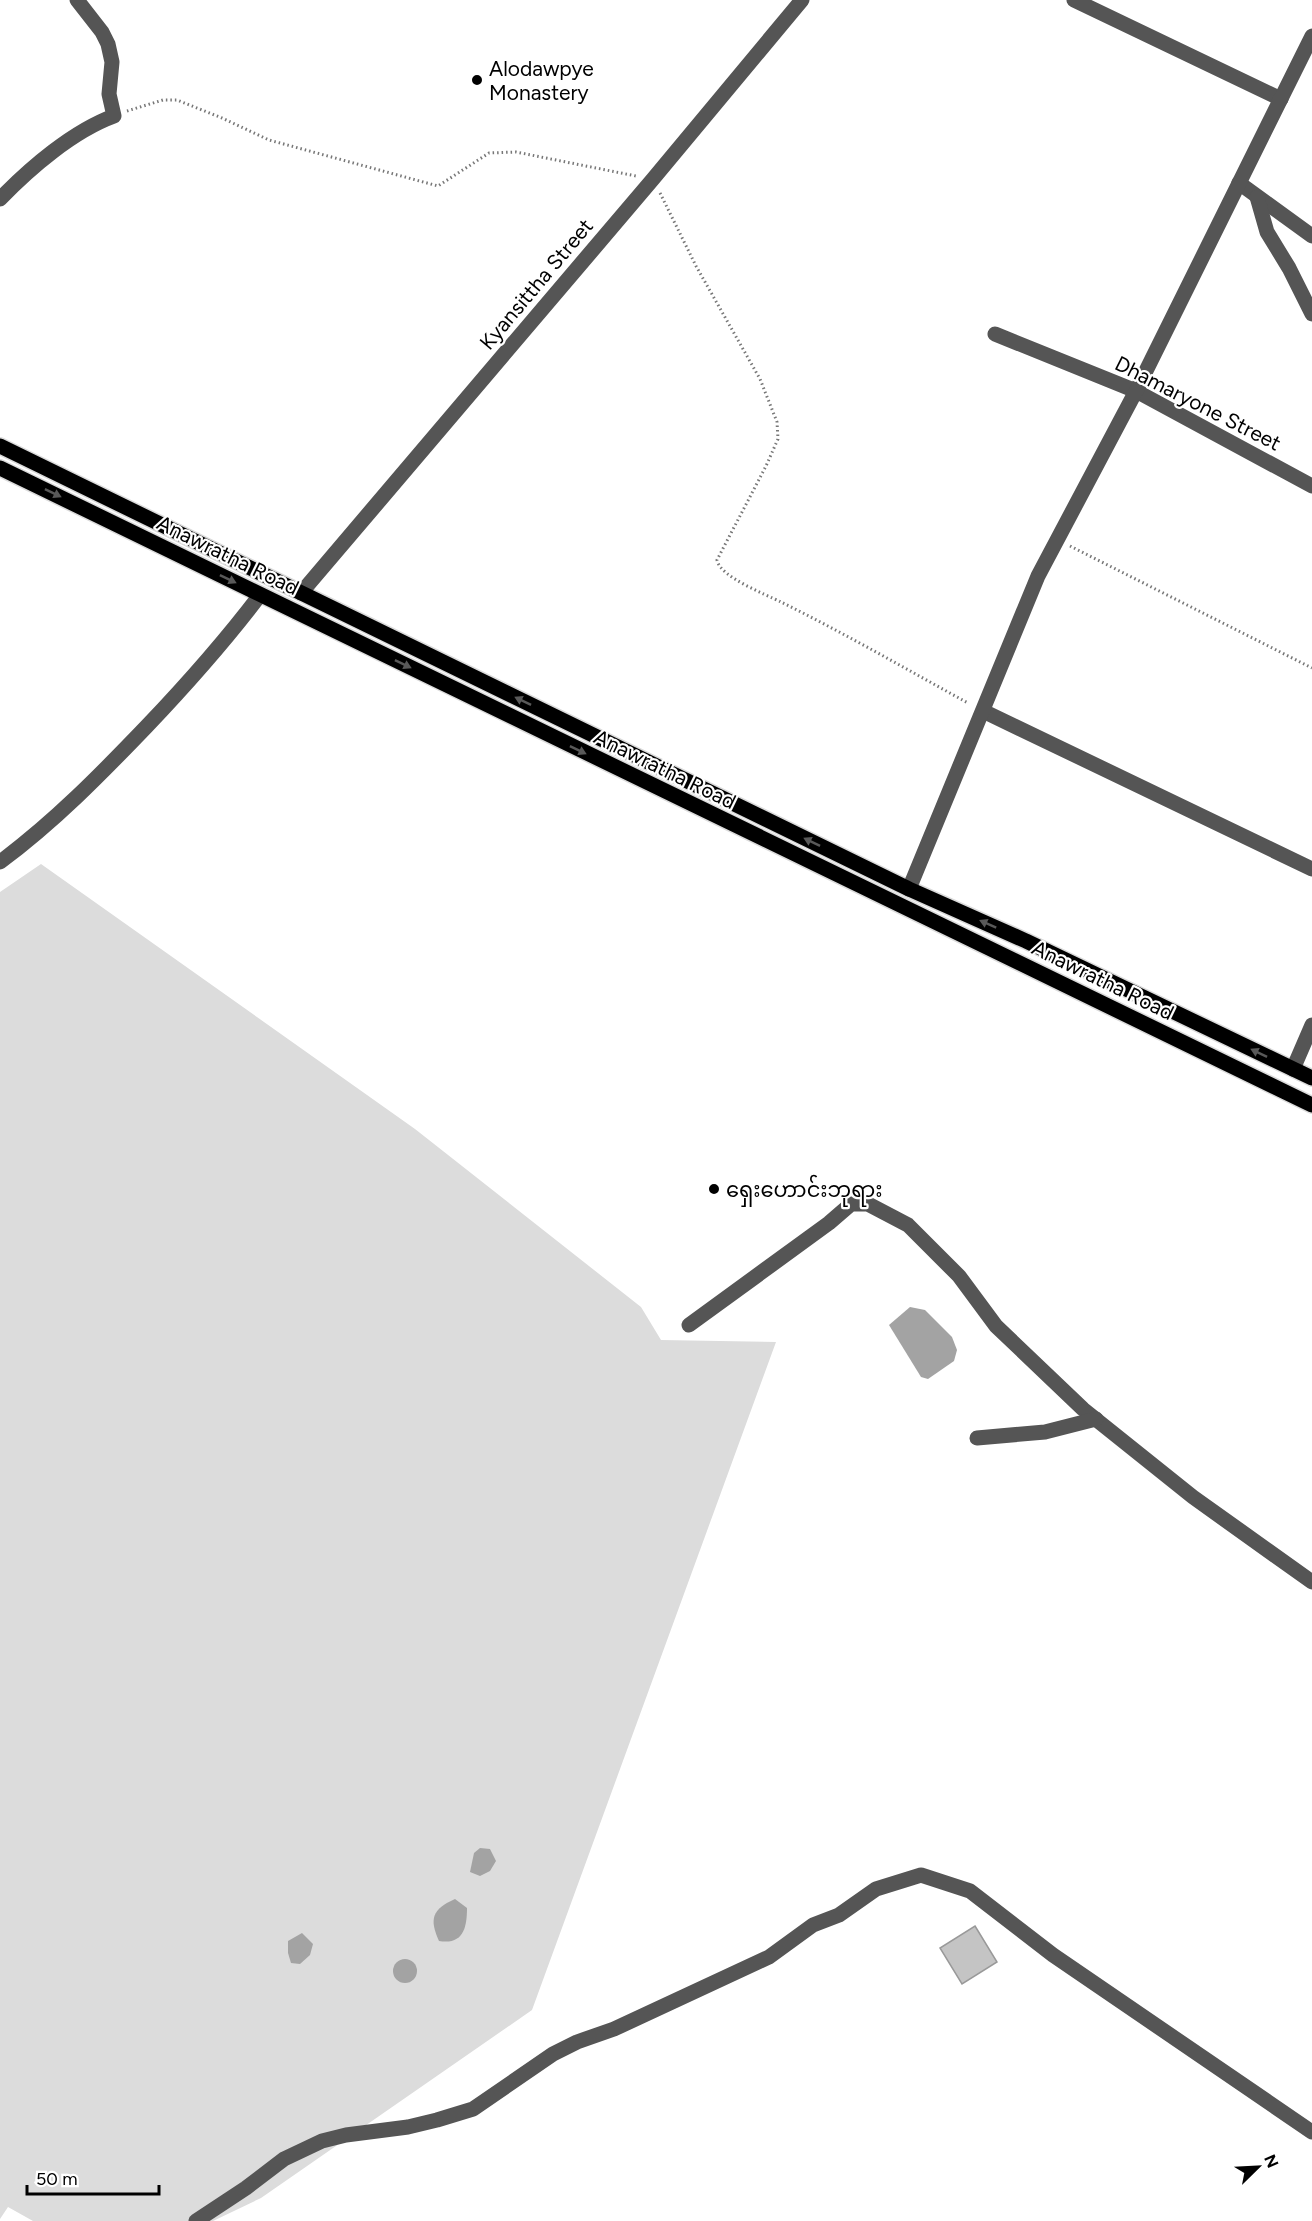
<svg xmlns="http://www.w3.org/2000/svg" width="1312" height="2221" font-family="Figtree,'Noto Sans Myanmar',sans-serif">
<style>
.green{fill:#dcdcdc}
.water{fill:#a3a3a3}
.building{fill:#c4c4c4;stroke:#999;stroke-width:1.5}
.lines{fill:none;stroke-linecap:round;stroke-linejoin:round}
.major-casing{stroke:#dbdbdb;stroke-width:18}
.path{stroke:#777;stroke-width:3;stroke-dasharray:1.5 3;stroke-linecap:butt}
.minor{stroke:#555;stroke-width:15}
.major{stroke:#000;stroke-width:15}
.oneway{fill:#595959}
.poi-dot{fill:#000;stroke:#fff;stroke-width:2}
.labels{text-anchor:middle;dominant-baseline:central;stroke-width:4.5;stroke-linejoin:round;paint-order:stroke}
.poi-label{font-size:21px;fill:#000;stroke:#fff;text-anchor:start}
.street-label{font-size:21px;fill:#000;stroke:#fff}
</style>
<rect width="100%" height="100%" fill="#fff"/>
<path class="green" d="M41 864 415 1129 641 1307 661 1340 776 1342 532 2010 261 2198 213 2221H33L8 2207 0 2219V892Z"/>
<g class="water">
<path d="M910 1307 925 1310 952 1337 957 1350 954 1361 928 1379 921 1377 889 1325Z"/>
<path d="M480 1848 490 1849 496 1861 490 1871 480 1876 470 1872 474 1853Z"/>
<path d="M455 1899 467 1908C467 1928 463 1945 439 1941 429 1919 432 1909 455 1899Z"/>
<path d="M302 1933 313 1944 310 1955 300 1964 291 1963 288 1953V1941Z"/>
<circle cx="405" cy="1971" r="12"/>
</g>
<path class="building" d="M975 1926 997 1962 962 1984 940 1948Z"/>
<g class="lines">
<defs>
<g id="major">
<path d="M0 446 909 889 1026 941 1312 1078"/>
<path d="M0 468 1312 1105"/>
</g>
</defs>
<use href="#major" class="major-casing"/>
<g class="path">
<path d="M127 111 163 100H177L222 118 269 140 438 186 489 153 516 152 636 176"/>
<path d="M660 193 696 266 760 379 777 422 778 439 766 466 717 560C720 577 765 594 781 602 844 633 906 669 968 703"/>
<path d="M1070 546 1312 668"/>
</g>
<g class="minor">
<path d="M1074 0 1281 99"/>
<path d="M1239 183 1312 236"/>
<path d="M1257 197 1267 232 1289 268 1312 314"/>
<path d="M0 199C30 168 73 131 114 116L109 94 112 62 108 44 102 32 77 0"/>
<path d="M995 334 1136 391 1312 486"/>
<path d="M301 593 653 179 802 0"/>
<path d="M983 711 1312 869"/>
<path d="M0 862C54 822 101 774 147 726 187 684 225 641 260 595"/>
<path d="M909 889 1038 576 1136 391 1312 36"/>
<path d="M1293 1069 1312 1025"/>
<path d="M689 1325 829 1223 851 1204H868L908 1225 959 1276 996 1326 1083 1409 1193 1497 1312 1582"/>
<path d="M977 1438 1045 1432 1096 1419"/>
<path d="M196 2221 246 2188 284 2159 322 2141 346 2135 408 2127 437 2120 473 2109 553 2054 577 2042 614 2029 769 1957 813 1925 839 1915 876 1889 921 1875 970 1891 1053 1955 1312 2132"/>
</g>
<use href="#major" class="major"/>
</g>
<defs><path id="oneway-solid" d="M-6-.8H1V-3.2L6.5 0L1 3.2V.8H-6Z" transform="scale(1.5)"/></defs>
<g class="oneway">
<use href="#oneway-solid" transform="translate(53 493) rotate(26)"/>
<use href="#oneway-solid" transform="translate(228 579) rotate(26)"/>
<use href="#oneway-solid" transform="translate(403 664) rotate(26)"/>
<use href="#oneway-solid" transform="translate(523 701) rotate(-154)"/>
<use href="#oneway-solid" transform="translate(578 750) rotate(26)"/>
<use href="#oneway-solid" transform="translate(812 842) rotate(-154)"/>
<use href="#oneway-solid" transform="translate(988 924) rotate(-156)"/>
<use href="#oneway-solid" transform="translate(1259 1053) rotate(-154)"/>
</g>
<g class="poi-dot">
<circle cx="477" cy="80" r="6"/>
<circle cx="714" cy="1189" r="6"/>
</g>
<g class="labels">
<g class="poi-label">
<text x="489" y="68">Alodawpye<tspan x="489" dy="24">Monastery</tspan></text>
<text x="726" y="1189">ရှေးဟောင်းဘုရား</text>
</g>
<g class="street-label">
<text transform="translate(536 284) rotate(-50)">Kyansittha Street</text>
<text transform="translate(1198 403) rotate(27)">Dhamaryone Street</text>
<text transform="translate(228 555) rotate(26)">Anawratha Road</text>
<text transform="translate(665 769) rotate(26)">Anawratha Road</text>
<text transform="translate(1103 980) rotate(26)">Anawratha Road</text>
</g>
</g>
<g transform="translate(1258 2167) rotate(66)" stroke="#ffffff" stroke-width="4.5" paint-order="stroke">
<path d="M0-4.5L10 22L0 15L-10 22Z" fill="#000000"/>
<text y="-9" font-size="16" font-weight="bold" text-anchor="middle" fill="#000000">N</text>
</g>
<path d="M27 2185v9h132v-9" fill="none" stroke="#000000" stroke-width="3"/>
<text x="36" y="2185" font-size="18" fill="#000000" stroke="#ffffff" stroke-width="4.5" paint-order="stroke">50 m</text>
</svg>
